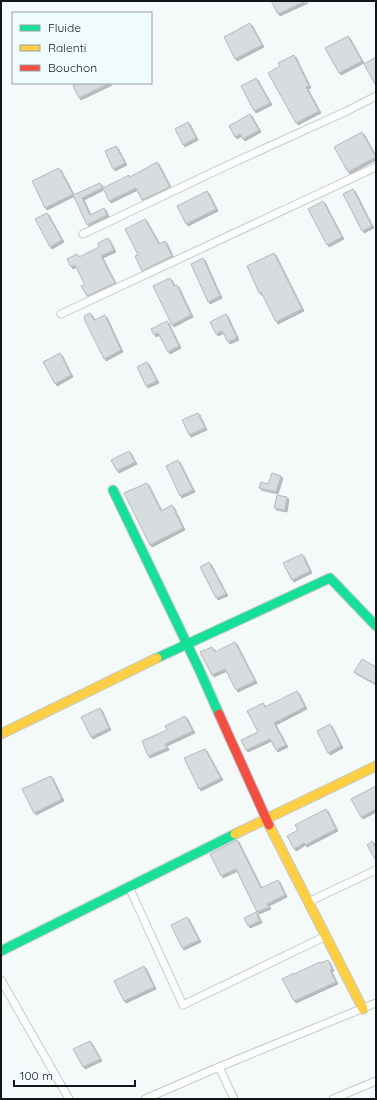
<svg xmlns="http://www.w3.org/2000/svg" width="377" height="1100" font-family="Quicksand,sans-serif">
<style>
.building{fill:#d7dcde;stroke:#b4b9ba;filter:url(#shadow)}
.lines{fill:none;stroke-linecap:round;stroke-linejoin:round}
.street-casing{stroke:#c5cacb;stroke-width:9}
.fast-casing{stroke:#c5cacb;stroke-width:11}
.slow-casing{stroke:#c5cacb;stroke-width:11}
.jam-casing{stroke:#c5cacb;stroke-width:11}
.street{stroke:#fdfefe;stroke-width:7}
.fast{stroke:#16e098;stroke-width:9}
.slow{stroke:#ffcf43;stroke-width:9}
.jam{stroke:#f24e42;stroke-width:9}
</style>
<defs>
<filter id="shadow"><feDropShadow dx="2" dy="2" stdDeviation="0" flood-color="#0004"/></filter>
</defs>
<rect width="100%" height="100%" fill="#f4f9fa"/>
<g class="building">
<path d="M271 1H306L278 14Z"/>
<path d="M250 23 262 45 235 59 224 37Z"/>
<path d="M348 36 362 61 339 73 325 48Z"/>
<path d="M294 55 309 86 306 87 319 111 296 123 268 73 280 66 278 63Z"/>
<path d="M376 57V86L364 64Z"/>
<path d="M256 78 270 103 254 111 241 86Z"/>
<path d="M79 83H110L79 98 73 86Z"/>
<path d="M250 114 259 130 243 139 240 134 235 137 229 126Z"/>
<path d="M188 122 196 138 183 145 175 129Z"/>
<path d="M362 132 376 157 348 172 334 147Z"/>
<path d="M116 146 125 163 113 169 105 151Z"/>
<path d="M157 162 170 187 142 200 136 188 109 201 103 188 129 175 130 177Z"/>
<path d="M59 168 73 194 45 208 32 181Z"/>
<path d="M100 183 102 188 82 198 90 215 104 208 107 215 87 225 73 195Z"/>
<path d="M353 189 372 226 362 231 343 194Z"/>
<path d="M207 191 216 209 186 224 177 206Z"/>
<path d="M323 201 342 237 327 245 308 209Z"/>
<path d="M47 213 62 240 50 247 35 219Z"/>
<path d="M145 219 159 244 165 241 172 256 142 271 135 256 138 255 125 229Z"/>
<path d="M108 238 114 250 101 256 115 283 87 296 81 286 85 285 75 265 71 267 67 259 77 254 79 257 99 247 98 243Z"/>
<path d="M274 253 302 309 276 322 261 292 259 293 247 266Z"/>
<path d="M203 258 220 296 208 302 191 264Z"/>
<path d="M170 278 174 286 177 285 191 315 172 325 153 286Z"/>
<path d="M90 313 94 320 105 315 121 350 104 359 85 321 84 316Z"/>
<path d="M226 314 237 338 228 342 222 331 216 334 210 322Z"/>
<path d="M167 321 179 346 168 352 158 333 154 335 151 329Z"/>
<path d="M60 353 71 375 55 384 43 362Z"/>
<path d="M147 362 157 381 146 386 137 367Z"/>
<path d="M198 413 205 428 189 435 182 420Z"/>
<path d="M129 451 135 462 117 471 111 460Z"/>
<path d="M178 460 193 490 180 496 166 466Z"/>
<path d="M272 473 281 476 276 492 259 488 261 482 268 484Z"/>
<path d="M147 483 161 511 172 505 183 528 150 545 124 493Z"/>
<path d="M277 495 287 497 285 510 274 508Z"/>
<path d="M302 554 310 571 292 580 283 563Z"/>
<path d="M209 562 226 594 216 598 200 567Z"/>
<path d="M235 642 255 681 236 690 225 669 212 675 200 652 212 647 215 652Z"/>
<path d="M362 659 376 667V684L354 672Z"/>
<path d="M297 691 305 707 274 723 286 745 276 750 270 739 246 750 241 740 258 732 247 711 263 703 265 707Z"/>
<path d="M100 708 109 728 91 737 81 717Z"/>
<path d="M185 716 193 731 165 744 167 748 148 756 142 741 167 730 165 726Z"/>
<path d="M330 724 341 746 328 753 317 731Z"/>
<path d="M205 749 221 778 199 789 184 758Z"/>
<path d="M51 776 62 799 34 813 22 789Z"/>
<path d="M376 786V809L361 817 351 799Z"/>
<path d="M326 809 336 829 305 845 304 843 294 849 287 836 298 830 295 825Z"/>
<path d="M237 840 261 888 278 880 285 895 267 904 269 907 257 912 236 869 221 876 210 854Z"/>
<path d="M372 841 376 848V861L367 845Z"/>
<path d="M256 912 260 921 248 926 244 918Z"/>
<path d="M187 917 199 940 182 948 171 925Z"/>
<path d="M328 960 332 969 330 970 336 982 294 1001 282 979 294 973V974L320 962 321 963Z"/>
<path d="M144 966 154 987 124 1001 114 981Z"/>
<path d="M90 1041 100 1059 83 1067 73 1049Z"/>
</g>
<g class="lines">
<defs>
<g id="street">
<path d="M83 234 226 166 347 111 376 96"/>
<path d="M61 314 376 167"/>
<path d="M129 887 183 1005 326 936"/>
<path d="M308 902 376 870"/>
<path d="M1 980 69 1099"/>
<path d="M219 1067 234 1099"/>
<path d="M145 1099 219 1067 376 1003"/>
<path d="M333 1099 376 1081"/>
</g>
<g id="fast">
<path d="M113 490 199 669 219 714"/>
<path d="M157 658 330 578 376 626"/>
<path d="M1 951 235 834"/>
</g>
<g id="slow">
<path d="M1 734 157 658"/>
<path d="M269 825 363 1009"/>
<path d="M235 834 376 766"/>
</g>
<path id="jam" d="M219 714 269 825"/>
</defs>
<use href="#street" class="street-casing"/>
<use href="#fast" class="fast-casing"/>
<use href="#slow" class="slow-casing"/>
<use href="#jam" class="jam-casing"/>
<use href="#street" class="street"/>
<use href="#fast" class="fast"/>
<use href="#slow" class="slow"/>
<use href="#jam" class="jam"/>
</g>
<rect width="377" height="1100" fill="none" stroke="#121819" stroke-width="4"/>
<rect x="12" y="12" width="140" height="72" fill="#f0fbfe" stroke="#97a0a2"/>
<rect x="20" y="25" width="20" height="6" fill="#16e098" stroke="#97a0a2"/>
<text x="48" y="32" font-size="12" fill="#121819">Fluide</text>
<rect x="20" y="45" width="20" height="6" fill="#ffcf43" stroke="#97a0a2"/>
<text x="48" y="52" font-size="12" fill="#121819">Ralenti</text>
<rect x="20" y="65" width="20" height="6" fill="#f24e42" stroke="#97a0a2"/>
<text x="48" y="72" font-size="12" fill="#121819">Bouchon</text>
<path d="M14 1080v6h121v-6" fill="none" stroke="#121819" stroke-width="2"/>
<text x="20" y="1080" font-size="12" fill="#121819" stroke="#f0fbfe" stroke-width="3" paint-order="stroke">100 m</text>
</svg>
